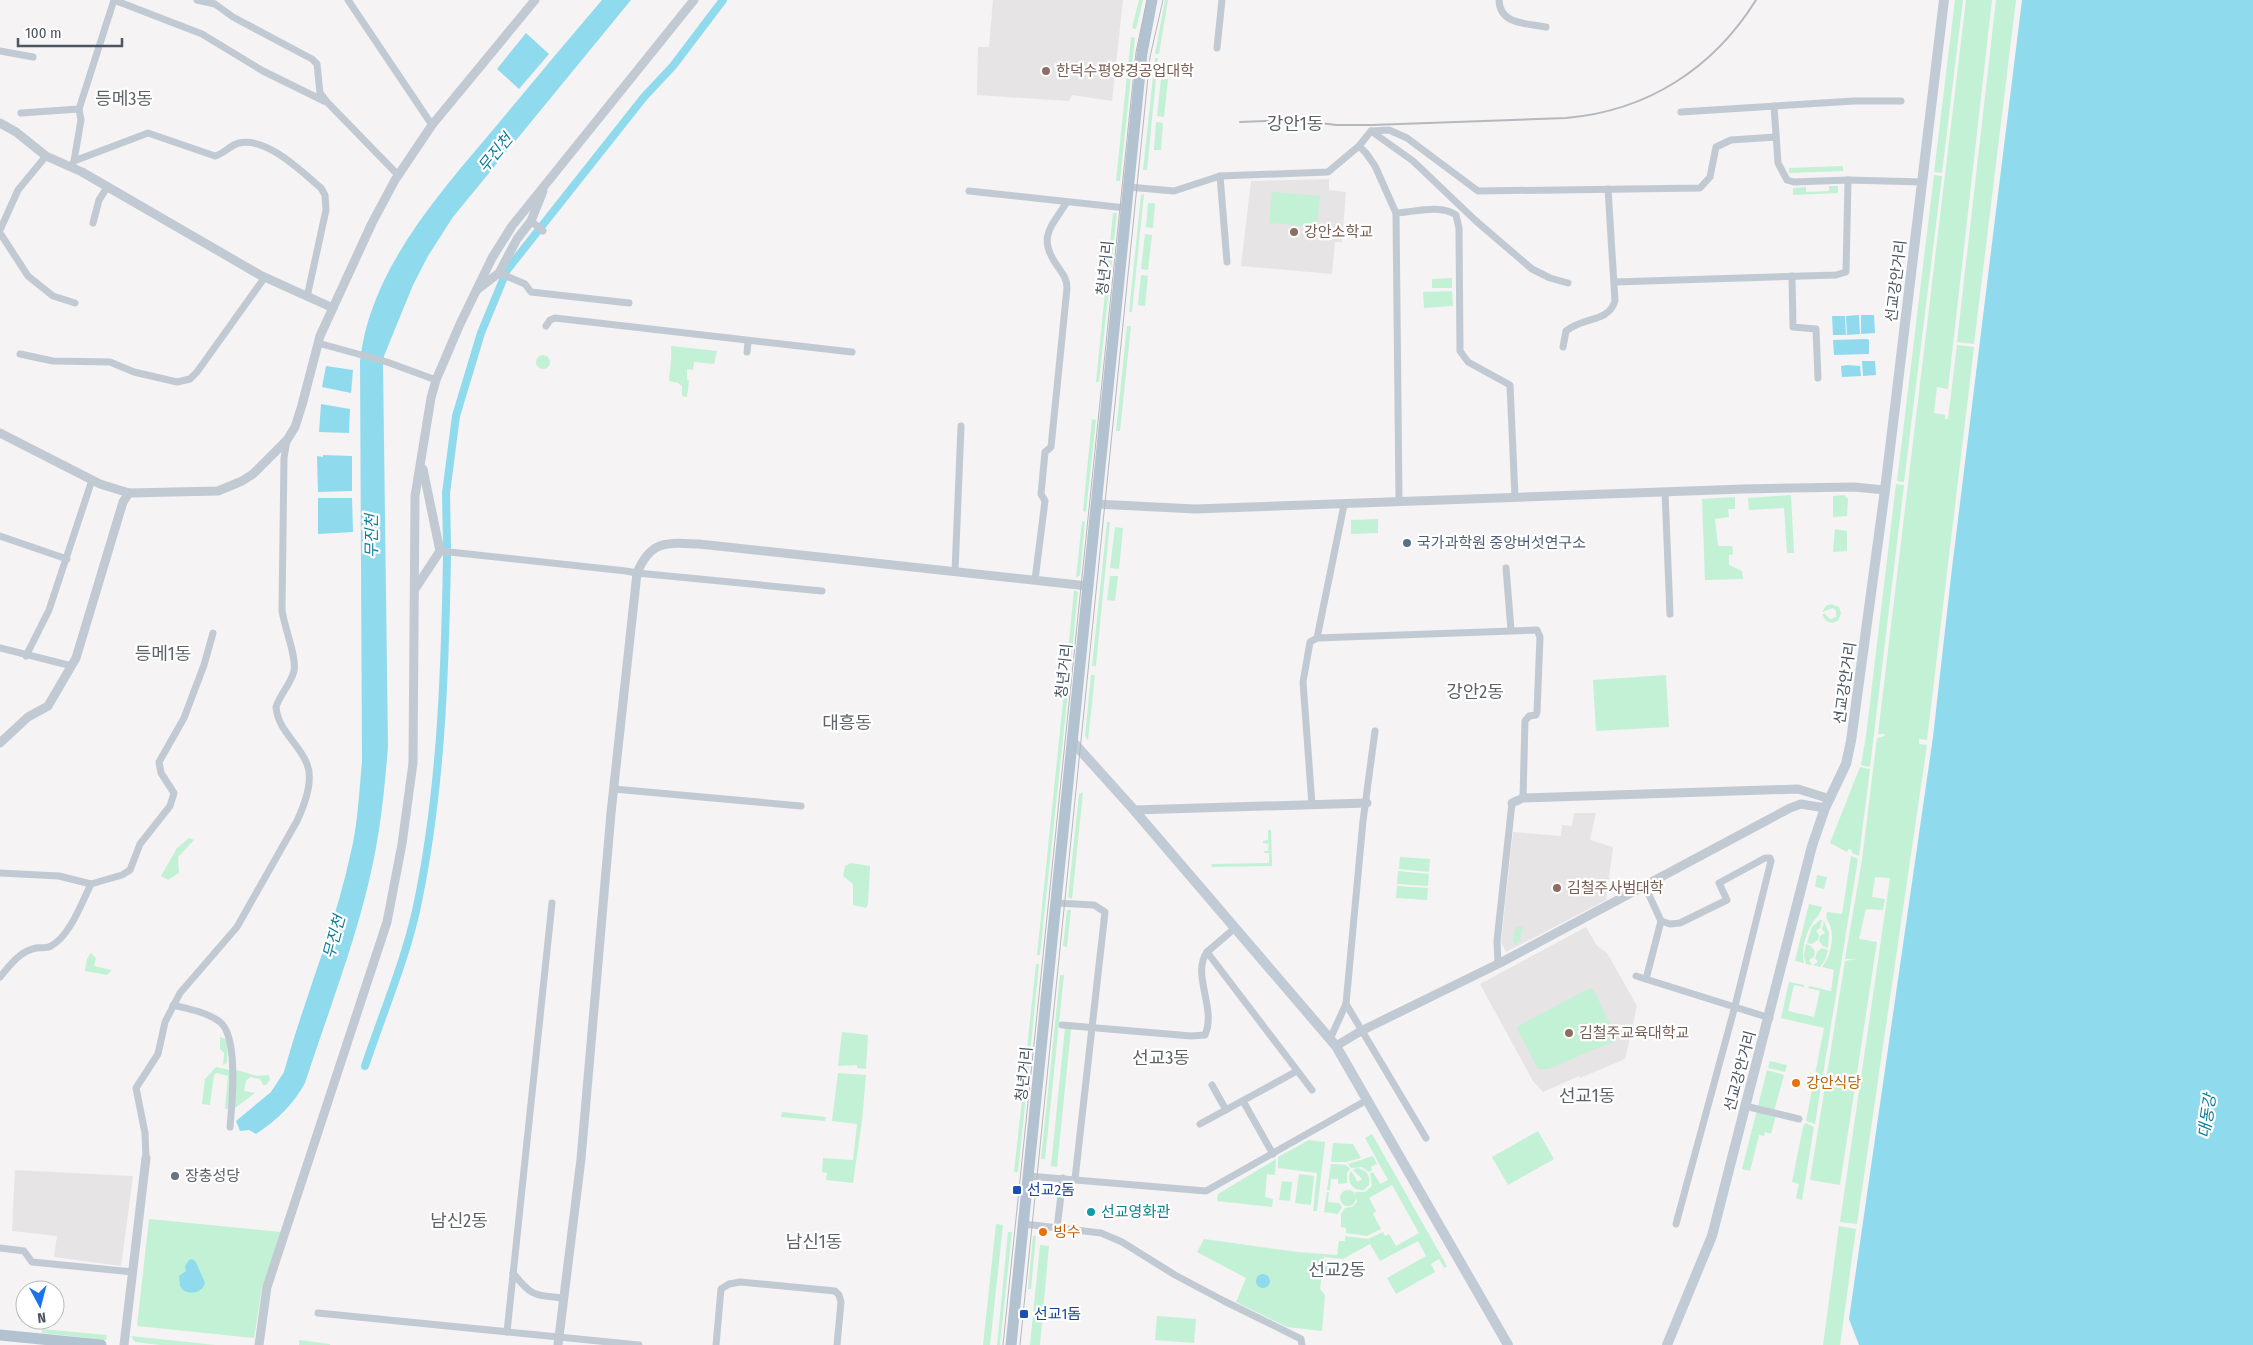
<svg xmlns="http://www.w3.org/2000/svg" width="2253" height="1345" font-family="'Fira Sans Condensed','Noto Sans KR',sans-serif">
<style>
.education{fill:#e6e4e5}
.green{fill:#c3f1d5}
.water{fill:#90daee}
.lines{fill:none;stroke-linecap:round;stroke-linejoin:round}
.canal{stroke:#90daee;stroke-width:8}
.minor{stroke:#c1cad2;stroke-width:7}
.tertiary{stroke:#c1cad2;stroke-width:9}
.secondary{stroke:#c1cbd6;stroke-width:10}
.primary{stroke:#b3c2d1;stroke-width:11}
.tram{stroke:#b5b8bd;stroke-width:1}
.rail{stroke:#b5b8bd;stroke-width:2}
.education-dot{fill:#8d6e63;stroke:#fff;stroke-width:2}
.service-dot{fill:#5c6f8a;stroke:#fff;stroke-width:2}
.food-dot{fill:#e8710a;stroke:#fff;stroke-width:2}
.worship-dot{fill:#6b7280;stroke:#fff;stroke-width:2}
.transit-dot{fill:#1a4fb4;stroke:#fff;stroke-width:2}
.culture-dot{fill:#0f9aa8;stroke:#fff;stroke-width:2}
.labels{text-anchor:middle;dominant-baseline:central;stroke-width:4.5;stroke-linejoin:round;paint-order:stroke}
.education-label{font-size:15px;fill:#785e54;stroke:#fff;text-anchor:start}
.street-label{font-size:15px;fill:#4a5661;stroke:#fff}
.service-label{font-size:15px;fill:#4e5e75;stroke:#fff;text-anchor:start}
.food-label{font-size:15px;fill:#c56008;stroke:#fff;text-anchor:start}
.worship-label{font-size:15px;fill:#5b616d;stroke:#fff;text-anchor:start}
.transit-label{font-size:15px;fill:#164399;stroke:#fff;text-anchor:start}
.culture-label{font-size:15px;fill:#0d838f;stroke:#fff;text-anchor:start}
.water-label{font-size:16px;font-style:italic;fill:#0c7c9b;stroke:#fff}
.quarter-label{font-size:18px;fill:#5f6368;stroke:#fff}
</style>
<rect width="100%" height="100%" fill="#f5f3f3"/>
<g class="education">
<path d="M993 0H1123L1112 101 1072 95 1069 101 977 95 978 47H989Z"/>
<path d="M1329 179V190L1346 192 1342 242H1335L1332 274 1241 266 1251 181Z"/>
<path d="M1574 813H1596L1590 840 1613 847 1606 900 1506 952 1501 942 1513 832 1561 836 1562 825 1572 826Z"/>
<path d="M1586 927 1597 946 1607 953 1637 1006 1625 1059 1580 1078 1579 1076 1543 1092 1533 1081 1480 984Z"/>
<path d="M15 1170 133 1176 121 1266 54 1257 57 1236 12 1231Z"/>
</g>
<g class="green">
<path d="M1139 0H1143L1136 29 1132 28Z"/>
<path d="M1165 0H1168L1159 54H1155Z"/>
<path d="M1955 0H1963L1942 173 1934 172Z"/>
<path d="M1966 0H1992L1948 389 1937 387 1934 413 1945 415V419H1948L1957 345 1974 347 1927 740 1919 739V744L1927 745 1857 1224 1840 1222 1890 878 1875 877 1872 897 1885 899 1883 910 1866 909 1859 939 1877 942 1840 1185 1810 1180 1845 961 1857 959H1845L1862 860 1877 738 1885 736 1884 734H1878Z"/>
<path d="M1996 0H2016L1974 344 1957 342Z"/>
<path d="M1131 37 1135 38 1120 181H1116Z"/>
<path d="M1155 58H1158L1147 170H1143Z"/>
<path d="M1161 79H1168L1164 117 1157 116Z"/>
<path d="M1156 122 1163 123 1161 150H1154Z"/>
<path d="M1843 166V171L1789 173V168Z"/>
<path d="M1934 175 1942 176 1904 482 1897 481Z"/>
<path d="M1829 186H1838V193L1793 195V188L1806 187V192L1829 191Z"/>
<path d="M1272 192 1320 196 1317 227 1269 223Z"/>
<path d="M1144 194 1132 312H1129L1141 195Z"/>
<path d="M1148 203H1155L1153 228 1146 227Z"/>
<path d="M1113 213H1117L1099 382H1096Z"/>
<path d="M1145 234 1152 235 1148 270 1141 269Z"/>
<path d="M1141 275 1148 276 1145 306 1138 305Z"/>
<path d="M1452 278V288H1432V279Z"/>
<path d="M1452 291 1453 306 1424 308 1423 292Z"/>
<path d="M1127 326H1131L1120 431H1116Z"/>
<path d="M671 346 717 351 714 364 694 362 693 370 687 369V379L689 381 687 397 682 396V386L678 383 669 381C670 367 672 361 671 346Z"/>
<circle cx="543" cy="362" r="7"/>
<path d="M1092 419 1096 420 1086 512 1083 511Z"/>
<path d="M1896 484 1904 485 1870 767 1861 765 1866 736Z"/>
<path d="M1791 495 1794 553H1787L1784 508 1749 510 1748 498Z"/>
<path d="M1844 495 1848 499 1847 516 1833 517V496Z"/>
<path d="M1735 497V509H1728L1729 517 1715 519 1718 546H1732L1733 554 1729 555V565L1742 571 1743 579 1705 580 1702 499Z"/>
<path d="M1378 519V533L1351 534V520Z"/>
<path d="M1082 521 1085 522 1080 575 1076 578Z"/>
<path d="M1107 522H1110L1096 666H1092Z"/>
<path d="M1115 527 1123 528 1119 569 1110 568Z"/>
<path d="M1835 529 1847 531V551L1833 552Z"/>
<path d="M1110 576H1118L1115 601 1107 600Z"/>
<path d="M1074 590 1078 592 1071 663H1067Z"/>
<path d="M1831 604 1839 607 1841 613 1838 621 1832 623 1826 621 1822 614H1825L1830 619 1836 617V611L1833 608 1822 612 1826 606Z"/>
<path d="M1066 672 1070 673 1040 955H1037Z"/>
<path d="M1091 675H1095L1088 740 1085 736Z"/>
<path d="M1666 675 1669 727 1596 731 1593 680Z"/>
<path d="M1860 767 1870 769 1859 856 1852 853V850L1848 849 1847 852 1830 843Z"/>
<path d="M1083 792 1072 899 1068 897 1079 794Z"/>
<path d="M1268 830H1271L1272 866 1211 867 1212 864 1269 863V853H1264V851H1268L1269 844 1263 843V841L1268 840Z"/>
<path d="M189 838 194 840 178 857 179 873 168 880 161 876 177 848Z"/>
<path d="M1851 856 1858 859 1815 1124 1806 1121 1824 1028 1781 1018 1789 982 1804 985V987L1794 985 1788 1011 1814 1017 1820 991 1808 988 1809 986 1831 991 1834 970 1822 967C1830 958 1834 940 1831 928 1829 922 1825 919 1827 912L1842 914Z"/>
<path d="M1400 857 1430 859 1429 872 1399 869Z"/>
<path d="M851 863 870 866 868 904 866 908 853 905V884L843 876 845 866Z"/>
<path d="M1398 871 1429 874 1428 886 1397 884Z"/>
<path d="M1817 875 1827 877 1824 889 1815 887Z"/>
<path d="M1397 886 1428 888 1427 900 1396 898Z"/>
<path d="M1809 904 1822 907C1820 915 1816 917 1812 924 1805 935 1801 950 1804 963L1795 961Z"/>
<path d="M1067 910H1071L1067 947 1063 946Z"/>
<path d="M1820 920H1822L1820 928 1816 931 1819 935 1818 940 1812 944 1807 943 1812 927Z"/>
<path d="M1824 921 1829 933 1828 948 1823 946 1819 941 1820 936 1825 933 1822 929Z"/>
<path d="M1516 926 1523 927 1520 941 1515 944 1512 938 1514 936Z"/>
<path d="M1806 944 1811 946 1815 951 1814 957 1809 960 1812 965 1806 964 1804 955Z"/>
<path d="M1822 948 1828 950 1825 960 1820 967 1813 965 1818 962 1815 958 1817 952Z"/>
<path d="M91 953 96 958 94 966 112 970 107 975 85 971 87 959Z"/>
<path d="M1036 964H1039L1027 1086H1023Z"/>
<path d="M1060 975H1064L1045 1159H1041Z"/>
<path d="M1588 989H1593L1616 1036 1615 1041 1548 1069H1538L1517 1029 1518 1026Z"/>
<path d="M1065 1028 1071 1029 1057 1167 1051 1166Z"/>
<path d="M842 1032 868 1035 866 1069 857 1068V1065L838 1066Z"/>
<path d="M220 1037 228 1040 227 1063 223 1065 224 1053 220 1049Z"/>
<path d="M1770 1061 1787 1065 1785 1072 1768 1068Z"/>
<path d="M216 1067 230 1070 232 1077 228 1109H225L228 1076 217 1073 214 1075 210 1105 202 1104 205 1079Z"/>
<path d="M237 1070 257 1076 269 1075 270 1080 266 1085H263L260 1079 250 1077 246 1081 244 1091 255 1093 235 1108V1074Z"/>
<path d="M1767 1070 1784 1075 1774 1111 1758 1106Z"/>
<path d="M838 1073 866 1075 862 1121 853 1183 826 1180 827 1173 822 1172 823 1158 853 1160 857 1124 832 1121Z"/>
<path d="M1023 1092 1026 1096 1018 1172H1014Z"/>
<path d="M1757 1110 1776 1115 1771 1134 1765 1132 1764 1136 1759 1135 1750 1171 1742 1169Z"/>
<path d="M782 1112 826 1117 825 1121 781 1117Z"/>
<path d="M1806 1123 1814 1127 1802 1200 1796 1198 1799 1184 1792 1182 1803 1127Z"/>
<path d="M1538 1131 1554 1159 1508 1185 1492 1157Z"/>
<path d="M1372 1134 1447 1266 1444 1268 1439 1259 1431 1264 1435 1272 1396 1294 1387 1278 1426 1256 1418 1241 1380 1261 1370 1244 1343 1259 1324 1257 1323 1260 1332 1261 1335 1266 1322 1274 1320 1289 1325 1295 1322 1331 1287 1327 1236 1302 1246 1278 1197 1252 1204 1239 1298 1252 1337 1255 1339 1241H1345V1236L1368 1239 1383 1232 1385 1236 1389 1234 1396 1246 1419 1233 1392 1185 1369 1198 1376 1211 1373 1214 1381 1229 1367 1236 1346 1233V1228L1341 1227V1214L1345 1208 1352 1207 1357 1202 1355 1192H1365L1372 1186 1370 1173 1373 1172 1380 1184 1388 1180 1365 1138Z"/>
<path d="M1309 1140 1325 1142 1317 1211H1313L1317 1173 1278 1168V1157Z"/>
<path d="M1333 1143 1353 1144 1361 1158 1346 1162H1331Z"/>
<path d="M1373 1156 1377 1164 1371 1167 1372 1170 1369 1172 1362 1167 1351 1168 1348 1164Z"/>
<path d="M1276 1159 1275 1175 1267 1174 1265 1197 1273 1199 1272 1207 1217 1201 1218 1194Z"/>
<path d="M1331 1164 1346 1165 1350 1169 1347 1173V1183L1338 1184V1179H1331L1330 1190H1327Z"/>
<path d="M1357 1168C1366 1169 1371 1176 1369 1185L1364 1190C1352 1191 1346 1181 1351 1171L1358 1182 1362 1179 1353 1170Z"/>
<path d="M1299 1174 1314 1176 1311 1205 1295 1203Z"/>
<path d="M1282 1181 1292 1182 1290 1201 1279 1200Z"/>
<circle cx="1348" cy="1198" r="8"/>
<path d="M1327 1192H1329L1328 1202 1339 1203 1342 1207 1338 1214 1324 1212Z"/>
<path d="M149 1219 281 1232 262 1288 254 1338 137 1326Z"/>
<path d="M996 1224 1003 1225 990 1345H983Z"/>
<path d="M1839 1226 1856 1229 1840 1345H1823Z"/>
<path d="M1008 1232H1012L1000 1345H997Z"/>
<path d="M1033 1236H1036L1031 1289H1028Z"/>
<path d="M1040 1245 1049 1246 1040 1345H1030Z"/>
<path d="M1157 1316 1196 1319 1194 1343 1155 1340Z"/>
<path d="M42 1329 107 1335 106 1340 42 1333Z"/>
<path d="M131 1336 215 1345H160L135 1342Z"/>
<path d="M299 1340 330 1344V1345H299Z"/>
</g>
<g class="water">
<path d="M602 0H631L453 217 428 256 413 285 384 356 383 364 388 746C385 785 381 825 373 863 358 936 328 1012 305 1083 293 1105 277 1120 256 1134L249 1130 240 1131 236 1121 271 1092 284 1072C304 999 334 930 350 856 358 825 359 793 362 761L360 361C370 269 440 193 497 125 532 83 567 41 602 0Z"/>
<path d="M2022 0H2253V1345H1859L1849 1319 1933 737 1952 568Z"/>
<path d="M526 33 549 54 519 89 497 69Z"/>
<path d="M1859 315 1860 334 1847 335 1846 316Z"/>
<path d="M1861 315H1874L1875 333 1861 334Z"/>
<path d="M1832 316H1845L1846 335H1833Z"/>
<path d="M1867 339 1869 340V354L1834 355 1833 340Z"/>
<path d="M1875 361 1876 375 1863 376 1862 361Z"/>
<path d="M1847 365 1860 366 1861 376 1842 377 1841 366Z"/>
<path d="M326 366 353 370 351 393 322 387Z"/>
<path d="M321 404 350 409 349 433 319 432Z"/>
<path d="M323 455 352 456V491L318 492 317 456 323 457Z"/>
<path d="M318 498H352L353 532 318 534Z"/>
<path d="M192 1259 196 1262 205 1283C202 1293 191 1295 183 1290L180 1286 179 1276 186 1271 185 1266 189 1260Z"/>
<circle cx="1263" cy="1281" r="7"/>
</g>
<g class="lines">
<g class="canal">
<path d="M447 547 446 493 456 416 481 333 507 270 644 97 673 66 723 0"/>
<path d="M365 1066C382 1015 404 964 416 911 441 795 445 676 447 556"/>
</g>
<g class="minor">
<path d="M114 0 202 34 263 71 324 101"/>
<path d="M197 0 215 4 233 17 312 59 317 64 320 93 327 102 398 175"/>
<path d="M348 0 432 125"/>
<path d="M1499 0C1500 25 1526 23 1546 27"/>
<path d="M1217 48 1222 0"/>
<path d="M0 51 33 57"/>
<path d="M1774 106 1778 163 1787 180 1794 182 1848 180 1923 182"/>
<path d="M79 109 114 0"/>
<path d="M1681 112 1854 101H1901"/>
<path d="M21 113 79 109 81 120 74 161"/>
<path d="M1371 131 1413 161 1476 221 1532 269 1550 278 1568 283"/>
<path d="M1359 146 1366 153 1375 166 1396 213 1399 501"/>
<path d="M72 166 74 161 148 133 215 156C224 154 230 145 239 143 267 137 301 171 321 188L325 195 326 210 307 297"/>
<path d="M1220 176 1227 262"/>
<path d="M1128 187 1174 191 1220 176 1328 172 1359 146 1371 131 1389 130 1407 138 1478 191 1700 188 1710 177 1716 147 1731 140 1776 137"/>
<path d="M969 191 1126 208"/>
<path d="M1396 213C1414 212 1441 204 1456 215L1459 228 1460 351 1468 362 1510 385 1515 497"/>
<path d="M531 221 543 231"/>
<path d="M93 223 99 200 108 186"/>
<path d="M0 230 18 190 46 156"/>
<path d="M0 233 28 276 53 296 75 303"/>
<path d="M499 273 525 284 531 292 629 303"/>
<path d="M1792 276 1793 327 1816 329 1818 378"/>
<path d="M1615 282 1836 275 1846 272 1848 180"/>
<path d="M546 326 550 320 555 318 852 352"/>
<path d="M318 343 387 362 436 380"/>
<path d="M1563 347 1566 331C1584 316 1608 323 1615 301L1608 189"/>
<path d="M747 352 748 342"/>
<path d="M20 354 53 361 110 362 134 372 177 382 190 379 197 372 265 277"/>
<path d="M1665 492 1670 614"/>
<path d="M0 536 67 559"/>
<path d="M440 551 626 571 637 573 822 591"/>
<path d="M1506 568 1511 630"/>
<path d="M955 572 961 426"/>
<path d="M1035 580 1045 501 1041 494 1045 452 1051 447 1067 288C1067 279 1063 274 1058 267 1037 238 1050 228 1067 202"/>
<path d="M1317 638 1537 630 1540 637 1537 712 1536 715 1529 716 1525 721 1523 798"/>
<path d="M0 648 72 666"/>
<path d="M26 656 49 610 92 480"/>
<path d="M614 789 801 806"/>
<path d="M1312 805 1303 682 1310 642 1317 638 1344 505"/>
<path d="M0 873 59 876 91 884"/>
<path d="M1644 884 1661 921 1670 924 1680 923 1727 900 1719 883 1765 858H1770L1771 861 1735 1006 1676 1224"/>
<path d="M1056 903 1094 905 1105 912 1075 1179"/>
<path d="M1235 928 1207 952 1312 1090"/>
<path d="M1498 964 1497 941 1512 803"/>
<path d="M1636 976 1770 1018"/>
<path d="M0 977C10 965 20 951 36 948 41 947 46 949 51 946 70 936 82 902 91 884L122 875 130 870 140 844 170 806 174 793 161 773 159 762 184 718 204 665 213 633"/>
<path d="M1646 979 1661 921"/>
<path d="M1346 1004 1426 1138"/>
<path d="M173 1005C189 1009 207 1012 220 1022 239 1037 232 1105 230 1127"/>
<path d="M1062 1025 1191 1036 1205 1035C1217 1009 1191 974 1207 952"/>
<path d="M1330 1039 1346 1004 1363 821 1375 731"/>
<path d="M1212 1085 1226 1110"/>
<path d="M1243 1101 1273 1154"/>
<path d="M1745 1106 1799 1119"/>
<path d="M1200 1124 1297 1071"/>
<path d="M146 1158 145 1133 136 1088 158 1054 165 1022 180 993 237 927 297 821C304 806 314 781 307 764 299 743 278 731 276 707 280 694 291 684 294 671 297 657 284 627 282 610L284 458 287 440"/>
<path d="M1028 1176 1206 1191 1367 1100"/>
<path d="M1024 1224 1101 1233 1122 1242 1175 1275 1224 1301 1301 1339 1302 1345"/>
<path d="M1057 1228 1063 1178"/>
<path d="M0 1248 24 1251 32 1262 133 1272"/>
<path d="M513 1273C532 1297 534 1295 563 1298"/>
<path d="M318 1313 639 1345"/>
<path d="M507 1332 552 903"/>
<path d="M716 1345 721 1289 729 1284 740 1282 835 1291 839 1295 841 1302 837 1345"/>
</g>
<g class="tertiary">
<path d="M0 123 16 132 46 156 82 172 260 275 333 308"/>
<path d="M478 289 499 273 517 239 531 221 543 191"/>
<path d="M0 433 100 484 129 493 218 491 242 481 253 474 287 440 295 427 302 405 320 336 372 223 395 180 432 125 535 0"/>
<path d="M1096 504 1195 509 1743 489 1854 487 1885 490"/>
<path d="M415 589 440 551 423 469"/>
<path d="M0 743 28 717 48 706 76 658 123 502 129 493"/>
<path d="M1512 803 1523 798 1798 789 1830 799"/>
<path d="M1134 810 1367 803"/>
<path d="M1336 1046 1361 1031 1498 964 1790 808 1801 804 1825 808"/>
<path d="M124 1345 146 1158"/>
<path d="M259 1345 267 1287 387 922 402 844 413 763 415 496 431 398 436 380 460 324 492 258 512 226 694 0"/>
<path d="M558 1345 581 1159 611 813 637 573C651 539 667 543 699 544L1088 586"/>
</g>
<g class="secondary">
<path d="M1072 741 1134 810 1336 1046 1508 1345"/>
<path d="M1667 1345 1712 1236 1812 846 1825 808 1846 764 1851 741 1885 490 1944 0"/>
</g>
<g class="primary">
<path d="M0 1335 101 1345"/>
<path d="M1011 1345 1142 53 1152 0"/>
</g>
<g class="tram">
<path d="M1003 1345 1136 52 1147 0"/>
<path d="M1020 1345 1150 57 1163 0"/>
</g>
<path class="rail" d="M1240 122 1292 120 1337 125H1372L1566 118C1647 111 1713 69 1756 0"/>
</g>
<g class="education-dot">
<circle cx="1046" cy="71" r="5"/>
<circle cx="1294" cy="232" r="5"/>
<circle cx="1557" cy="888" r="5"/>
<circle cx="1569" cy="1033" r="5"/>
</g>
<circle class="service-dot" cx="1407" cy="543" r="5"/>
<g class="food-dot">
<circle cx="1796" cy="1083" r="5"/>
<circle cx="1043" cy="1232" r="5"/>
</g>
<circle class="worship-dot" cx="175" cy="1176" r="5"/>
<g class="transit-dot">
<rect x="1012" y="1185" width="10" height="10" rx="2.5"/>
<rect x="1019" y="1309" width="10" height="10" rx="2.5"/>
</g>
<circle class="culture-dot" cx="1091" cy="1212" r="5"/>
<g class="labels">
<g class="education-label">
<text x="1056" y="71">한덕수평양경공업대학</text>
<text x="1304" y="232">강안소학교</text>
<text x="1567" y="888">김철주사범대학</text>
<text x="1579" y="1033">김철주교육대학교</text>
</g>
<g class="street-label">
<text transform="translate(1105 268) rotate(-84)">청년거리</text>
<text transform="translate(1896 281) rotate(-83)">선교강안거리</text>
<text transform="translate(1064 671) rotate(-84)">청년거리</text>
<text transform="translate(1845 683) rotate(-82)">선교강안거리</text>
<text transform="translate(1740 1071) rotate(-75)">선교강안거리</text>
<text transform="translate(1024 1074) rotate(-84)">청년거리</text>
</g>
<g class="service-label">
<text x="1417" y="543">국가과학원 중앙버섯연구소</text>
</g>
<g class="food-label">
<text x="1806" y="1083">강안식당</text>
<text x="1053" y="1232">빙수</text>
</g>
<g class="worship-label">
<text x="185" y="1176">장충성당</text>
</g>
<g class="transit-label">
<text x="1027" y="1190">선교2돔</text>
<text x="1034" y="1314">선교1돔</text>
</g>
<g class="culture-label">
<text x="1101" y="1212">선교영화관</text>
</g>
<g class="water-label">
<text transform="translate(495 153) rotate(-51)">무진천</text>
<text transform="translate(371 536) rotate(-90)">무진천</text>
<text transform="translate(334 937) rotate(-75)">무진천</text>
<text transform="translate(2207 1116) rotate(-82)">대동강</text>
</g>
<g class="quarter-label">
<text x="124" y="99">등메3동</text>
<text x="1295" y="124">강안1동</text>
<text x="163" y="654">등메1동</text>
<text x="1475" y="692">강안2동</text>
<text x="847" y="723">대흥동</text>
<text x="1161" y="1058">선교3동</text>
<text x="1587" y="1096">선교1동</text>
<text x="459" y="1221">남신2동</text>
<text x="814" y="1242">남신1동</text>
<text x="1337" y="1270">선교2동</text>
</g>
</g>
<g transform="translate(40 1305) rotate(173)"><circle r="24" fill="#ffffff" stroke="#b7bbc0"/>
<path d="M0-4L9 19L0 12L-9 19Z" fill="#1a73e8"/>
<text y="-8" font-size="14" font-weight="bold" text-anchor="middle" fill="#4a5661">N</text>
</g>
<path d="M18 38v8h104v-8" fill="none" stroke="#4a5661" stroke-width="2.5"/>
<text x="25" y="38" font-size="15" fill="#4a5661" stroke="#ffffff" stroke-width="4" paint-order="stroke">100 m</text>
</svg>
